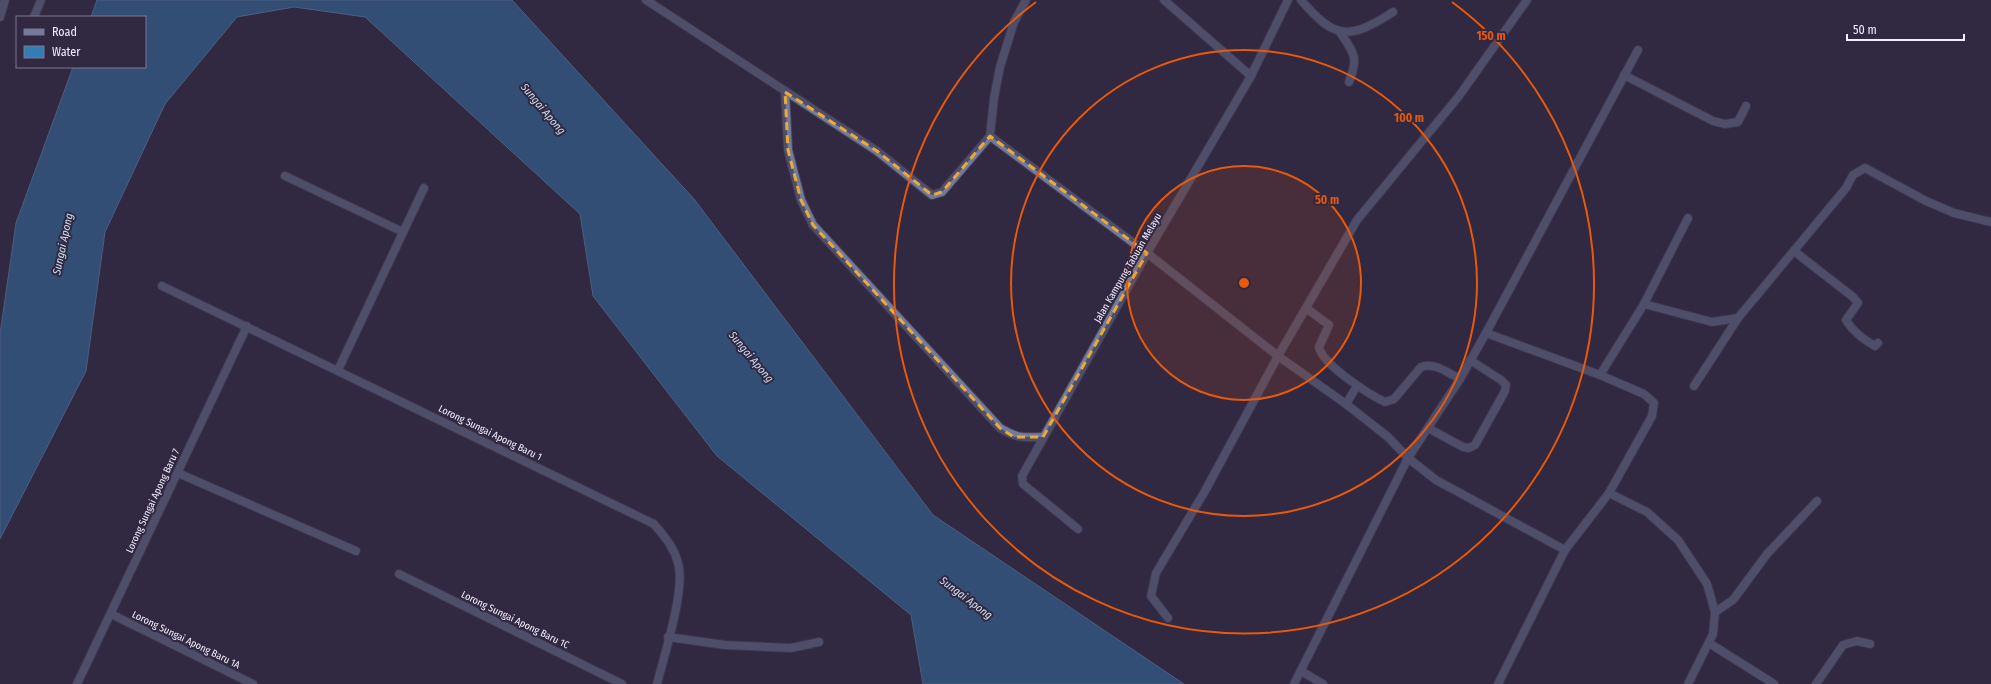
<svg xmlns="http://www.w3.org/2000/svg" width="1991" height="684" font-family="'Fira Sans Condensed',sans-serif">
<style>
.water{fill:#347db4;stroke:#6d9fca}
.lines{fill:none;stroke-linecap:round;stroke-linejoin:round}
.service-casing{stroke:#4c445c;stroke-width:10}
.minor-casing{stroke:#4c445c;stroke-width:10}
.tertiary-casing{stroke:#4c445c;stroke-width:10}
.service{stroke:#727b9b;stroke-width:8}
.minor{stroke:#727b9b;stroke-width:8}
.tertiary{stroke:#727b9b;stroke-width:8}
.marked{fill:none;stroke:#e9aa38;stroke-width:3;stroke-dasharray:8 5;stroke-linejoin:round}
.ring{fill:none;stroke:#e8590c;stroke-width:2}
.labels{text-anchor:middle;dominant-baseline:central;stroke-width:4;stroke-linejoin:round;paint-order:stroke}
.street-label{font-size:10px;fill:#f3eeff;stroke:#312842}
.water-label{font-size:11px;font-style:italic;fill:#cee0ef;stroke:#312842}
.centre{fill:#e8590c;stroke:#312842;stroke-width:2}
.ring-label{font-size:12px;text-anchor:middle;font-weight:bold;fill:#e8590c;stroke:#312842;stroke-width:4;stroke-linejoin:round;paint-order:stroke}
</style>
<rect width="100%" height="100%" fill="#312842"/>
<path class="water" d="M97 0H512L694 199 933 515 1184 684H923L911 615 717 456 593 296 580 214 365 17 294 7 237 17 165 104 105 232 86 371 0 539V334L16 223 73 67H145V17H91Z"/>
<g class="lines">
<defs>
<g id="service">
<path d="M1306 308 1329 325 1319 347C1322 364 1368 394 1385 402L1394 399 1421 367C1435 362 1448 373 1460 379"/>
<path d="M1346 404 1357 386"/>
<path d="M1428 428 1463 447 1469 448 1475 445 1505 391 1506 385 1501 380 1470 360"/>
<path d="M668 637 725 645 791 648 819 642"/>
</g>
<g id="minor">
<path d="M646 0 877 151 932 195 942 192 990 136 994 98 1000 67 1014 22 1026 0"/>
<path d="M1164 0 1251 76"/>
<path d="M1301 0C1335 40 1350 40 1393 12"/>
<path d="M0 17 5 0"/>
<path d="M34 17 41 0"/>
<path d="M1340 32C1354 53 1359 57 1349 82"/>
<path d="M1624 75 1713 121 1725 124 1738 122 1746 106"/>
<path d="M785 92 788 150 801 200 813 225 1000 428C1016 438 1023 438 1043 437"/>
<path d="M990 136 1147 253 1022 476 1023 484 1078 529"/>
<path d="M285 176 403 232"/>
<path d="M1794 251 1853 297 1858 303 1846 320C1852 330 1864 340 1875 346L1878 343"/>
<path d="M162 286 654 524C664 536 674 547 678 563 686 588 664 656 657 684"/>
<path d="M1644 304 1712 322 1738 318"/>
<path d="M1486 333 1600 375 1644 394 1654 403 1652 416 1609 493 1565 550 1498 684"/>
<path d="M338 370 424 188"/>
<path d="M1600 375 1644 304 1688 218"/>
<path d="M1694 386 1738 318 1846 188 1853 175 1865 168 1926 201 1954 213 1991 222"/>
<path d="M178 473 356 551"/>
<path d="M1609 493 1647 512 1678 540 1707 584 1715 612 1713 634 1688 684"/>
<path d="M399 574 622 684"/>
<path d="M1715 612 1733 600 1767 554 1817 501"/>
<path d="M111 614 253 684"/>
<path d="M1168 618 1151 596 1156 573 1205 491 1278 356 1357 220 1459 96 1527 0"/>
<path d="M1709 643 1774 684"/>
<path d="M1301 671 1323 684"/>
<path d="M77 684 247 326"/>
<path d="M1294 684 1408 458 1460 379 1486 333 1638 50"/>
<path d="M1816 684 1843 645 1857 641 1870 644"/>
</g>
<path id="tertiary" d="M1288 0 1251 76 1147 253 1278 356 1346 404 1388 437 1408 458 1436 480 1565 550"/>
</defs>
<use href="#service" class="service-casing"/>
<use href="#minor" class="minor-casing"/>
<use href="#tertiary" class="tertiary-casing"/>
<use href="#service" class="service"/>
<use href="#minor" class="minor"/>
<use href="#tertiary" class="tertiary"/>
</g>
<path d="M0 0H1991V684H0ZM785 92 877 151 932 195 942 192 990 136 1147 253 1043 437H1014L1000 428 813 225 801 200 788 150Z" fill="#312842" fill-opacity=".55" fill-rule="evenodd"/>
<path class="marked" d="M785 92 877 151 932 195 942 192 990 136 1147 253 1043 437H1014L1000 428 813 225 801 200 788 150Z"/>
<circle cx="1244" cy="283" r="117" fill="#e8590c" fill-opacity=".12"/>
<g class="ring">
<circle cx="1244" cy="283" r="117"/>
<circle cx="1244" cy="283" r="233"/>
<path d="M1452 2A350 350 0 1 1 1036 2"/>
</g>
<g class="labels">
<g class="street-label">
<text transform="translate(1128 268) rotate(-60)">Jalan Kampung Tabuan Melayu</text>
<text transform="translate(490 433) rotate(26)">Lorong Sungai Apong Baru 1</text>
<text transform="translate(153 501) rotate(-65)">Lorong Sungai Apong Baru 7</text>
<text transform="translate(515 620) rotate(26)">Lorong Sungai Apong Baru 1C</text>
<text transform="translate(186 640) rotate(26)">Lorong Sungai Apong Baru 1A</text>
</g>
<g class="water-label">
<text transform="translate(543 109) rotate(50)">Sungai Apong</text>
<text transform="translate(63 244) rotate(-78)">Sungai Apong</text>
<text transform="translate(751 357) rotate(50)">Sungai Apong</text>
<text transform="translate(966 598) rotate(37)">Sungai Apong</text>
</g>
</g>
<circle cx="1244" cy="283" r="6" class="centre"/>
<g class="ring-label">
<text x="1491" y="40">150 m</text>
<text x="1409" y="122">100 m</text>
<text x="1327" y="204">50 m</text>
</g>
<rect x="16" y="16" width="130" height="52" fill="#312842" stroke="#7f778e"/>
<rect x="24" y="29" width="20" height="6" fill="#727b9b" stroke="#7f778e"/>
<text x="52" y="36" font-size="12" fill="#f3eeff">Road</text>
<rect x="24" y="46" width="20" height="12" fill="#347db4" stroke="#7f778e"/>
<text x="52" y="56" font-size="12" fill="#f3eeff">Water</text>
<path d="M1847 34v6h117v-6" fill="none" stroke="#f3eeff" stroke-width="2"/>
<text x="1853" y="34" font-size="12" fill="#f3eeff" stroke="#312842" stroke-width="3" paint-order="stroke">50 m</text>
</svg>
